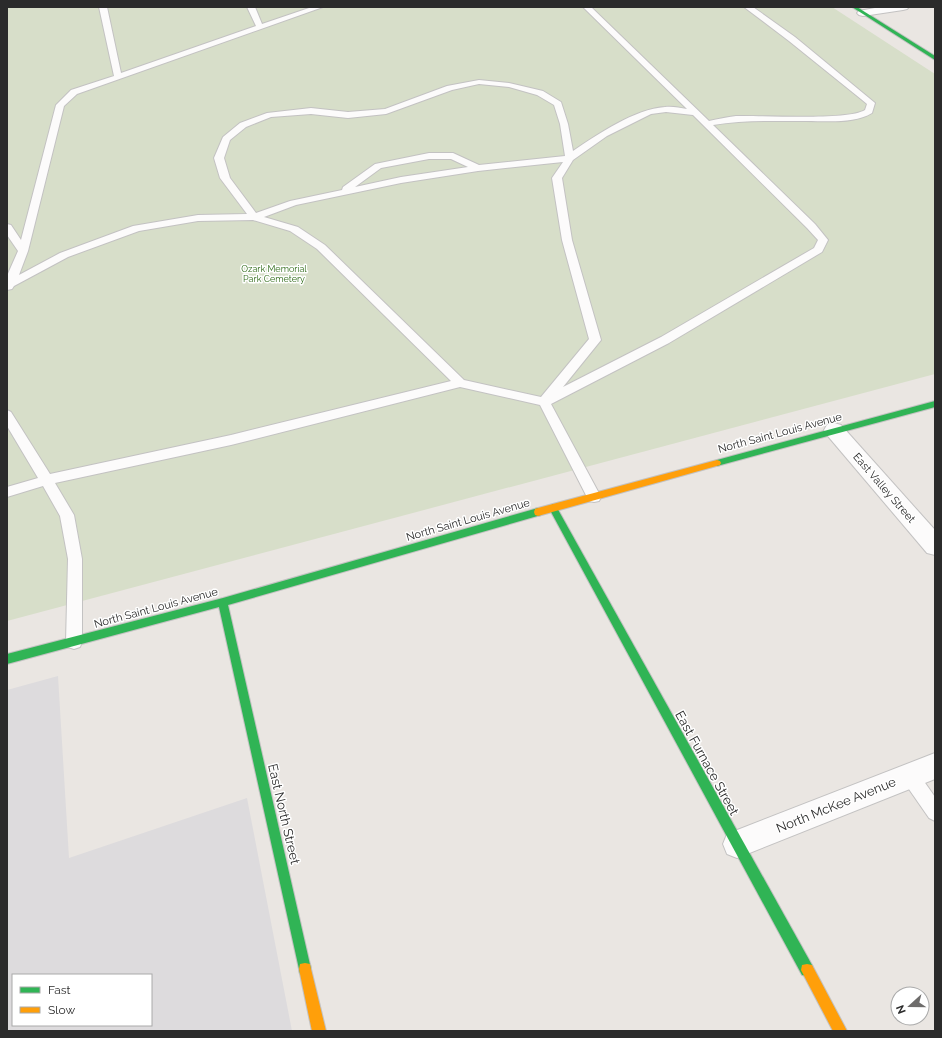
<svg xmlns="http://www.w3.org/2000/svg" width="942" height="1038" font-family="Raleway,sans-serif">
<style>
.industrial{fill:#dddbdd;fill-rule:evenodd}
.cemetery{fill:#d7dec9}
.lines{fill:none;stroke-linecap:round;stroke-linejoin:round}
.lane-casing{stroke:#c3c2c2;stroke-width:2}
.street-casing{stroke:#c3c2c2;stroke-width:2}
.fast-casing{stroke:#c3c2c2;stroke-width:2}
.slow-casing{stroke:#c3c2c2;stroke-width:2}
.lane{fill:#fcfbfb;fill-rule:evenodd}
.street{fill:#fcfbfb;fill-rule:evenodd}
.fast{fill:#30b455;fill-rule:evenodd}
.slow{fill:#ff9f0a;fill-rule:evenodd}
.labels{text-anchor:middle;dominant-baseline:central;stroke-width:3;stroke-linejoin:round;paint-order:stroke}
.far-park-label{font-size:9px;fill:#2f6b19;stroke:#fff}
.street-label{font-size:11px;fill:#2b2b2b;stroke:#fff}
.near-street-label{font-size:13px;fill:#2b2b2b;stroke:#fff}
</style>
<rect width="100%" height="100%" fill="#eae6e2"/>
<path class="industrial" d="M58 676 69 858 247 798 292 1031H7V690ZM13 975H151V1025H13Z"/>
<path class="cemetery" d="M7 7H832L935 74V374L7 621Z"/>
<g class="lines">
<defs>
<g id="lane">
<path d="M99 7H107L121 73 256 26 247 7H255L262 24 312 7H323L77 94 64 106 28 251 19 275 60 253 133 226 198 215 247 214 220 178 214 158 223 137 240 123 267 113 311 108 348 112 385 109 447 86 479 80 509 83 543 91 561 102 568 124 573 151C598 134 635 109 665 107 672 106 680 108 687 109L583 7H591L709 121C718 119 727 117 736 116 762 115 847 121 865 110L867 104 861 99 789 41 744 7H753L795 37 875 103 872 113C854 124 827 121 806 121 775 121 744 120 713 125L815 224 828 240 822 252 669 343 551 404 601 497 599 501 594 502 589 501 540 405 460 387 231 445 55 483 74 515 82 559V642L80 647 74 649 68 647 66 642 68 559 60 516 43 486 7 497V487L38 478 7 426V410L11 412 50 474 231 435 451 381 317 249 290 231 253 220 198 221 139 231 68 257 14 286 12 289 7 290V276L18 251 7 235V224L11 225 21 240 56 105 71 90 114 76ZM479 84 509 87 537 95 554 105 560 124 565 156 479 165 453 153H429L375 164 343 187 342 190 290 201 256 213 230 178 224 158 230 140 246 127 271 117 311 114 348 118 386 114 452 90ZM666 112 693 115 807 228 818 240 814 248 661 337 563 387 601 340 572 240 562 178 573 160 607 136 651 114ZM429 159H451L468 167 401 177 355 187 381 168ZM563 162 552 178 562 240 589 339 541 397 464 380 325 245 298 227 264 217 296 205 401 183 478 171Z"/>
<path d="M910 767 916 770 935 797V821L929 818 904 782 901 776 904 770Z"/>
</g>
<g id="street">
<path d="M880 7H909L907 9 903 10 863 16 859 15 857 13 859 11Z"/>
<path d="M834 423 841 425 935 530V555L927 553 827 435 824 430 827 425Z"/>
<path d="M935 753V779L737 858 727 854 723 844 727 834Z"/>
</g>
<g id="fast">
<path d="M852 7H857L935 56V60Z"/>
<path d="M935 401V407L717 466 713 463 717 460Z"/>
<path d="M553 504 556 506 812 965 813 970 812 975 807 976 802 975 550 510 549 508 550 506Z"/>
<path d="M538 508 541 509 542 512 541 515 228 605 311 969 310 974 305 975 300 974 299 969 219 607 7 664V654L223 598Z"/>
</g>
<g id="slow">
<path d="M717 460 720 461 721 463 720 465 538 516 535 515 534 512 535 509 538 508Z"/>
<path d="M305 963 310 964 311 969 326 1031H312L299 969 300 964Z"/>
<path d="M807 964 812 965 847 1031H833L801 970 802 965Z"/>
</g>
</defs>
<use href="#lane" class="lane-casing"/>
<use href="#street" class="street-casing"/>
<use href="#fast" class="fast-casing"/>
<use href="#slow" class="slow-casing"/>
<use href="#lane" class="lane"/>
<use href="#street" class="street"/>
<use href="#fast" class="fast"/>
<use href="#slow" class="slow"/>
</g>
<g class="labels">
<g class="far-park-label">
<text x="274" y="269">Ozark Memorial<tspan x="274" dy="10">Park Cemetery</tspan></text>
</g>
<g class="street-label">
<text transform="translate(780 433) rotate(-15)">North Saint Louis Avenue</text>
<text transform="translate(884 488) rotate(49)">East Valley Street</text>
<text transform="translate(468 520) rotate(-16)">North Saint Louis Avenue</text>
<text transform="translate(156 608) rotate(-15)">North Saint Louis Avenue</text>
</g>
<g class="near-street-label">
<text transform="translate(707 763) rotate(61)">East Furnace Street</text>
<text transform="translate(836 805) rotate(-22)">North McKee Avenue</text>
<text transform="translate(284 814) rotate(77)">East North Street</text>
</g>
</g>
<rect width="942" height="1038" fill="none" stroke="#2b2b2b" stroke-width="16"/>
<rect x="12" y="974" width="140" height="52" fill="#ffffff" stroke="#aaaaaa"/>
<rect x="20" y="987" width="20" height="6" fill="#30b455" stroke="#aaaaaa"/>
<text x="48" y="994" font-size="12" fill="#2b2b2b">Fast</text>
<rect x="20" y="1007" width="20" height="6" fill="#ff9f0a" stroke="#aaaaaa"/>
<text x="48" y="1014" font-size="12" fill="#2b2b2b">Slow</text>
<g transform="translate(910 1006) rotate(249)"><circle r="19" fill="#ffffff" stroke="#aaaaaa"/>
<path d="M0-3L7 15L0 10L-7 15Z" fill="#6e6c6b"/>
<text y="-6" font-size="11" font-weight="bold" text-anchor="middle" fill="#2b2b2b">N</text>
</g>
</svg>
